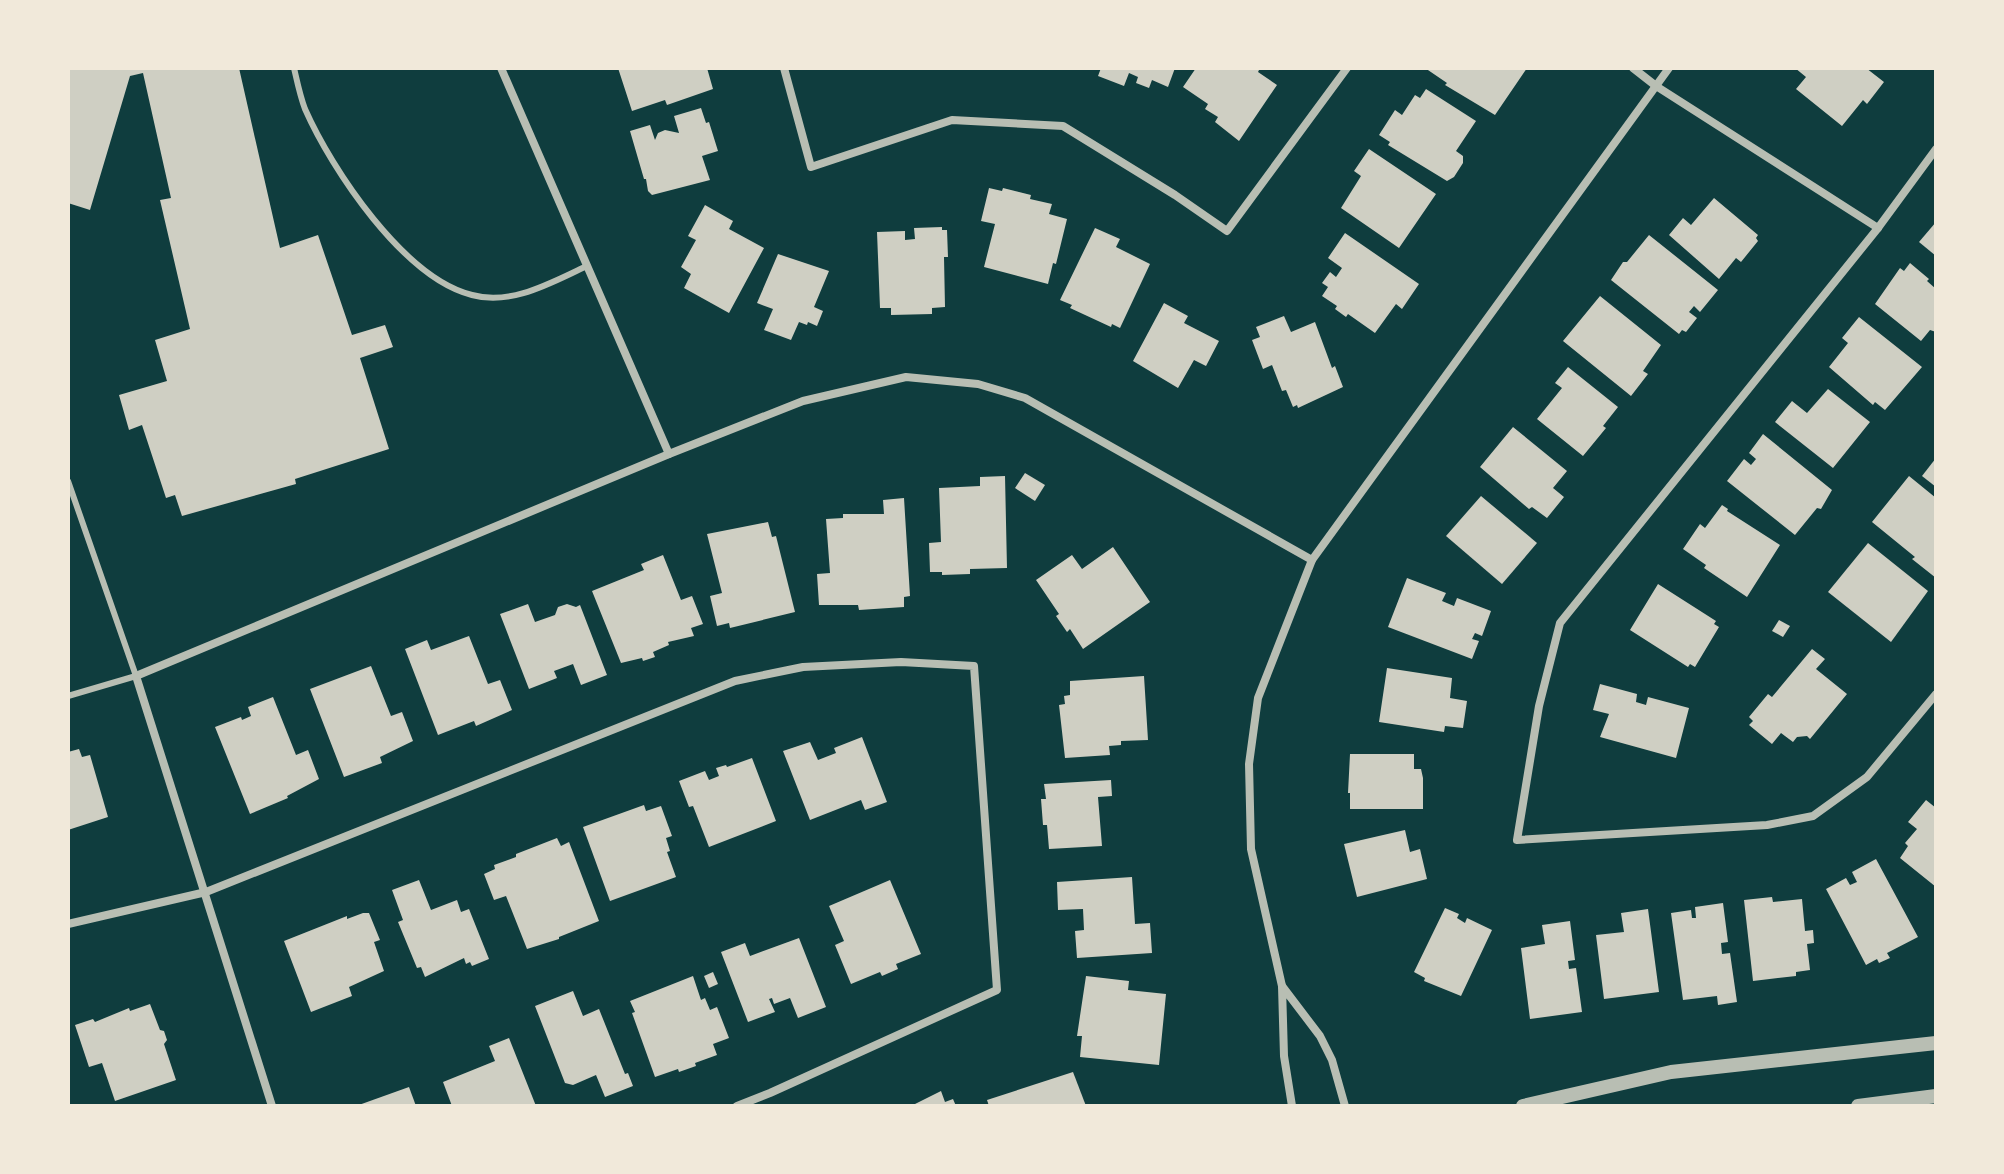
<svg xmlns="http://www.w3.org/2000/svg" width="2004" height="1174" font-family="Poppins,sans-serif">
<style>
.building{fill:#cfcfc3}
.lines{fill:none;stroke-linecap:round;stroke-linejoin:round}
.service{stroke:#b8beb3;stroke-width:6}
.minor{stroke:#b8beb3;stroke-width:8}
.tertiary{stroke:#b8beb3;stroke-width:14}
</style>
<rect width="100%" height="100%" fill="#0f3d3e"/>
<g class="building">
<path d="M68 68H239L280 248 318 235 352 335 385 325 393 347 360 358 389 449 295 479 296 484 182 516 175 495 166 498 142 425 129 430 119 395 167 381 155 340 190 329 160 200 171 198 143 73 130 76 90 210 68 203Z"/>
<path d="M618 68H707L713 89 667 105 665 100 632 111Z"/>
<path d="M1101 68H1175L1168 87 1152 80 1149 88 1136 83 1138 77 1129 73 1124 86 1098 76Z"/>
<path d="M1196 68H1260L1258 72 1277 85 1239 141 1215 122 1218 117 1205 109 1208 104 1183 87Z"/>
<path d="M1425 68H1527L1495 115 1445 85 1447 83Z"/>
<path d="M1795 68H1866L1884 82 1867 104 1863 100 1842 126 1796 89 1806 77Z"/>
<path d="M1426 89 1476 121 1456 151 1463 156V163L1454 177 1447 181 1388 145 1390 142 1379 135 1395 110 1402 115 1415 95 1420 98Z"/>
<path d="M701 108 706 123 709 122 718 151 702 156 710 180 652 195 648 191 646 179H644L630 131 650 125 655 140 658 133 665 130 679 133 674 116Z"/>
<path d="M1369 149 1436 194 1399 248 1341 208 1361 176 1354 171Z"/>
<path d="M989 188 1002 191 1003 188 1031 195 1030 199 1052 204 1049 214 1067 219 1056 264 1053 263 1048 284 984 267 995 224 981 221Z"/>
<path d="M1714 198 1758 235 1756 238 1758 241 1741 262 1736 258 1719 279 1669 235 1683 218 1691 225Z"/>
<path d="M705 205 733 221 729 229 764 248 729 313 684 288 691 274 681 267 696 240 688 236Z"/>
<path d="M1936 222V256L1919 242Z"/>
<path d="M942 227V230H947L948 257H944L945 307 932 308V314L891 315V308H880L877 232 905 231V240L915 239 914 228Z"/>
<path d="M1095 228 1120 239 1116 247 1150 264 1120 328 1112 324 1111 327 1070 308 1072 305 1060 300Z"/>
<path d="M1345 233 1419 284 1402 309 1396 304 1375 333 1348 314 1346 317 1335 309 1337 306 1322 296 1328 287 1322 283 1330 272 1336 277 1342 268 1328 258Z"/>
<path d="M1649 235 1718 290 1700 312 1694 306 1689 312 1697 318 1686 332 1682 330 1679 334 1611 280 1623 262H1627Z"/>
<path d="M778 254 829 271 814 307 823 311 817 326 808 322 807 325 799 322 791 340 764 330 773 309 757 303Z"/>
<path d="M1910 263 1929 279 1927 281 1936 289V332L1930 330 1921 341 1875 304 1900 268 1904 271Z"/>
<path d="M1600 296 1661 345 1643 371 1648 374 1631 396 1563 341Z"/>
<path d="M1164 303 1188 316 1184 323 1219 341 1206 366 1194 360 1178 388 1133 361Z"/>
<path d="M1284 316 1291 332 1315 322 1332 368 1335 366 1343 387 1298 408 1297 405 1293 407 1286 390 1282 391 1272 365 1263 369 1252 340 1260 337 1256 327Z"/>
<path d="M1859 317 1922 367 1885 410 1875 402 1873 405 1829 367 1848 343 1842 338Z"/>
<path d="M1568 367 1618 407 1603 426 1606 428 1583 456 1537 419 1562 388 1555 383Z"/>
<path d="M1828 389 1870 422 1833 468 1775 422 1792 401 1807 413Z"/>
<path d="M1513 427 1567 471 1553 488 1564 497 1547 518 1532 507 1529 509 1480 467Z"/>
<path d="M1763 434 1832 490 1821 509 1817 508 1795 535 1727 481 1744 459 1751 465 1756 459 1749 453Z"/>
<path d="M1936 458V487L1922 476Z"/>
<path d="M1025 473 1045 485 1035 501 1015 488Z"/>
<path d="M1005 476 1007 568 970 569V574L942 575V572H930L929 543 941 542 939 488 980 486V477Z"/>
<path d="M1909 476 1936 498V578L1912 559 1915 557 1872 522Z"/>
<path d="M1481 496 1537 543 1502 584 1446 536Z"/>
<path d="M904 498 910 596 904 597V607L859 610 858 605H819L817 574 830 573 826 519 843 518V514H884L883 500Z"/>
<path d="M1722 505 1728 509 1727 511 1780 545 1747 597 1704 568 1706 565 1683 549 1700 524 1705 528Z"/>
<path d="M768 522 772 537 776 536 795 612 730 628 729 623 717 626 710 596 722 593 707 534Z"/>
<path d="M1868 543 1928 591 1891 642 1828 592Z"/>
<path d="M1113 547 1150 602 1083 649 1070 629 1067 632 1056 616 1059 614 1036 580 1072 555 1082 569Z"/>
<path d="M663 555 681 600 692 596 703 624 691 628 694 636 668 642 669 645 653 652 655 657 643 661 642 658 621 663 592 591 644 570 641 564Z"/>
<path d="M1407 578 1446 593 1442 601 1454 606 1457 598 1491 611 1482 636 1475 633 1472 639 1479 641 1472 659 1388 627Z"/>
<path d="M1658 584 1716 621 1714 624 1719 627 1695 667 1690 664 1688 667 1630 630Z"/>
<path d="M528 604 535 622 555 615 558 607 567 604 576 607 580 605 607 675 581 685 573 664 554 671 557 678 529 689 500 614Z"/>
<path d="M1779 620 1790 626 1783 637 1772 631Z"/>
<path d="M469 636 488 684 500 680 512 710 476 726 474 721 438 735 405 649 427 640 431 650Z"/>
<path d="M1812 649 1825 659 1816 669 1847 694 1810 739 1807 736 1797 737 1793 742 1781 733 1772 744 1749 725 1753 721 1749 717 1768 694 1772 697Z"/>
<path d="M371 666 391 716 402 712 413 741 380 757 382 763 344 777 310 689Z"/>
<path d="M1387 668 1452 678 1450 698 1467 701 1463 728 1445 726 1444 732 1379 722Z"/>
<path d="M1144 676 1148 740 1121 741V745L1109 746 1110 755 1065 758 1059 705 1065 704 1064 696 1070 695V681Z"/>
<path d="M1600 684 1637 694 1636 702 1646 705 1648 697 1689 708 1676 758 1600 737 1609 714 1593 710Z"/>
<path d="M273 697 296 755 308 750 319 779 287 796 288 798 250 814 215 727 241 717 242 720 251 716 248 707Z"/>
<path d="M862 737 887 802 865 810 861 800 810 820 783 751 810 742 818 760 836 753 834 748Z"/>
<path d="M79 749 82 757 90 755 108 817 68 830V752Z"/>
<path d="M1350 754H1414V769H1421L1423 778V809H1350V793H1348Z"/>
<path d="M752 758 776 821 709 847 693 806 689 807 679 781 705 771 709 780 719 776 716 768 726 765 727 767Z"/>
<path d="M1111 780 1112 796 1098 797 1102 846 1049 849 1047 825H1043L1041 799H1046L1044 784Z"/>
<path d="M1926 800 1936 808V887L1900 858 1908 846 1905 843 1917 829 1908 822Z"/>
<path d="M644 805 646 811 661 806 672 836 666 838 670 851 667 852 676 877 610 901 583 827Z"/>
<path d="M1405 830 1410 852 1420 849 1427 879 1357 897 1344 844Z"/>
<path d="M557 838 561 846 569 842 599 921 559 937V939L527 949 506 896 494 900 484 874 495 869 494 865 516 857V854Z"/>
<path d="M1876 859 1918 937 1887 953 1890 958 1879 963 1877 959 1866 965 1826 889 1846 878 1850 885 1857 882 1852 872Z"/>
<path d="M1132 877 1135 924 1150 923 1152 953 1077 958 1075 931 1084 930 1083 909 1058 910 1057 882Z"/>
<path d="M419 880 431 910 457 900 461 912 469 909 489 959 472 966 470 962 466 964 464 958 425 977 421 967 417 968 398 922 403 920 392 890Z"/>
<path d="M890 880 921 954 896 964 898 969 882 976 880 972 851 984 835 945 844 941 829 906Z"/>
<path d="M1772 897 1773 902 1802 899 1805 931 1813 930 1814 943 1807 944 1810 970 1796 972V976L1753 981 1744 900Z"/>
<path d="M1723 903 1728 942 1721 943 1722 954 1730 953 1737 1002 1718 1005 1717 996 1683 1000 1671 913 1691 910 1692 918H1696L1695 907Z"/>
<path d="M1445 908 1459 914 1457 918 1465 923 1467 918 1492 930 1461 996 1424 981 1425 978 1414 972Z"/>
<path d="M1648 909 1659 992 1604 999 1596 935 1624 932 1621 913Z"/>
<path d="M363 913H369L380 940 374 942 384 971 349 987 352 996 311 1012 284 941 347 916V919Z"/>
<path d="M1570 921 1575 960 1568 961 1569 969 1576 968 1582 1012 1530 1019 1521 948 1545 944 1542 925Z"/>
<path d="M799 938 826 1007 798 1018 790 998 774 1004 772 998 769 999 775 1012 748 1022 721 952 745 943 750 956Z"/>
<path d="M713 972 718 984 709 988 704 976Z"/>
<path d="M693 976 701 1000 705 998 710 1010 717 1007 729 1038 713 1044 717 1055 695 1063 696 1066 679 1072 678 1069 655 1077 632 1013 635 1012 630 1001Z"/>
<path d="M1086 976 1129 981 1128 990 1166 994 1159 1065 1080 1057 1082 1036H1077Z"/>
<path d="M573 991 583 1016 599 1009 625 1074 628 1073 633 1086 605 1097 596 1075 573 1085 565 1083 535 1006Z"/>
<path d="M150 1004 160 1030 164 1031 167 1040 164 1044 176 1080 115 1101 102 1063 89 1067 75 1025 93 1019 95 1022 129 1008 130 1011Z"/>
<path d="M509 1038 536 1106H452L443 1082 495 1061 489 1046Z"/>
<path d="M1073 1072 1086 1106H989L987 1100Z"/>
<path d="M409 1087 416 1106H356Z"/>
<path d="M941 1091 945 1102 953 1099 956 1106H911Z"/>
</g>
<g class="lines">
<g class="service">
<path d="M294 68C297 81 300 96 305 109 332 170 404 278 472 295 512 306 552 282 587 266"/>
<path d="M68 481 136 676 68 696"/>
</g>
<g class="minor">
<path d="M501 68 669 454"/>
<path d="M784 68 811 167 952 120 1063 126 1175 195 1227 231 1347 68"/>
<path d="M1633 68 1656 86 1878 228"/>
<path d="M1936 149 1878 228 1560 623 1539 706 1517 840 1767 825 1813 816 1867 777 1936 694"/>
<path d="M68 924 206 892 735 681 803 667 901 662 974 666 997 990 770 1093 737 1106"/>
<path d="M1282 986 1251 849 1249 764 1258 698 1312 560 1669 68"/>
<path d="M272 1106 136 676 669 454 803 401 906 377 978 384 1025 398 1312 560"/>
<path d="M1292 1106 1284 1056 1282 986 1320 1036 1332 1060 1345 1106"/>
</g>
<g class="tertiary">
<path d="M1523 1106 1671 1072 1936 1043"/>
<path d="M1858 1106 1936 1096"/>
</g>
</g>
<rect width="2004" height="1174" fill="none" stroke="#f1e9da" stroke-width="140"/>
</svg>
